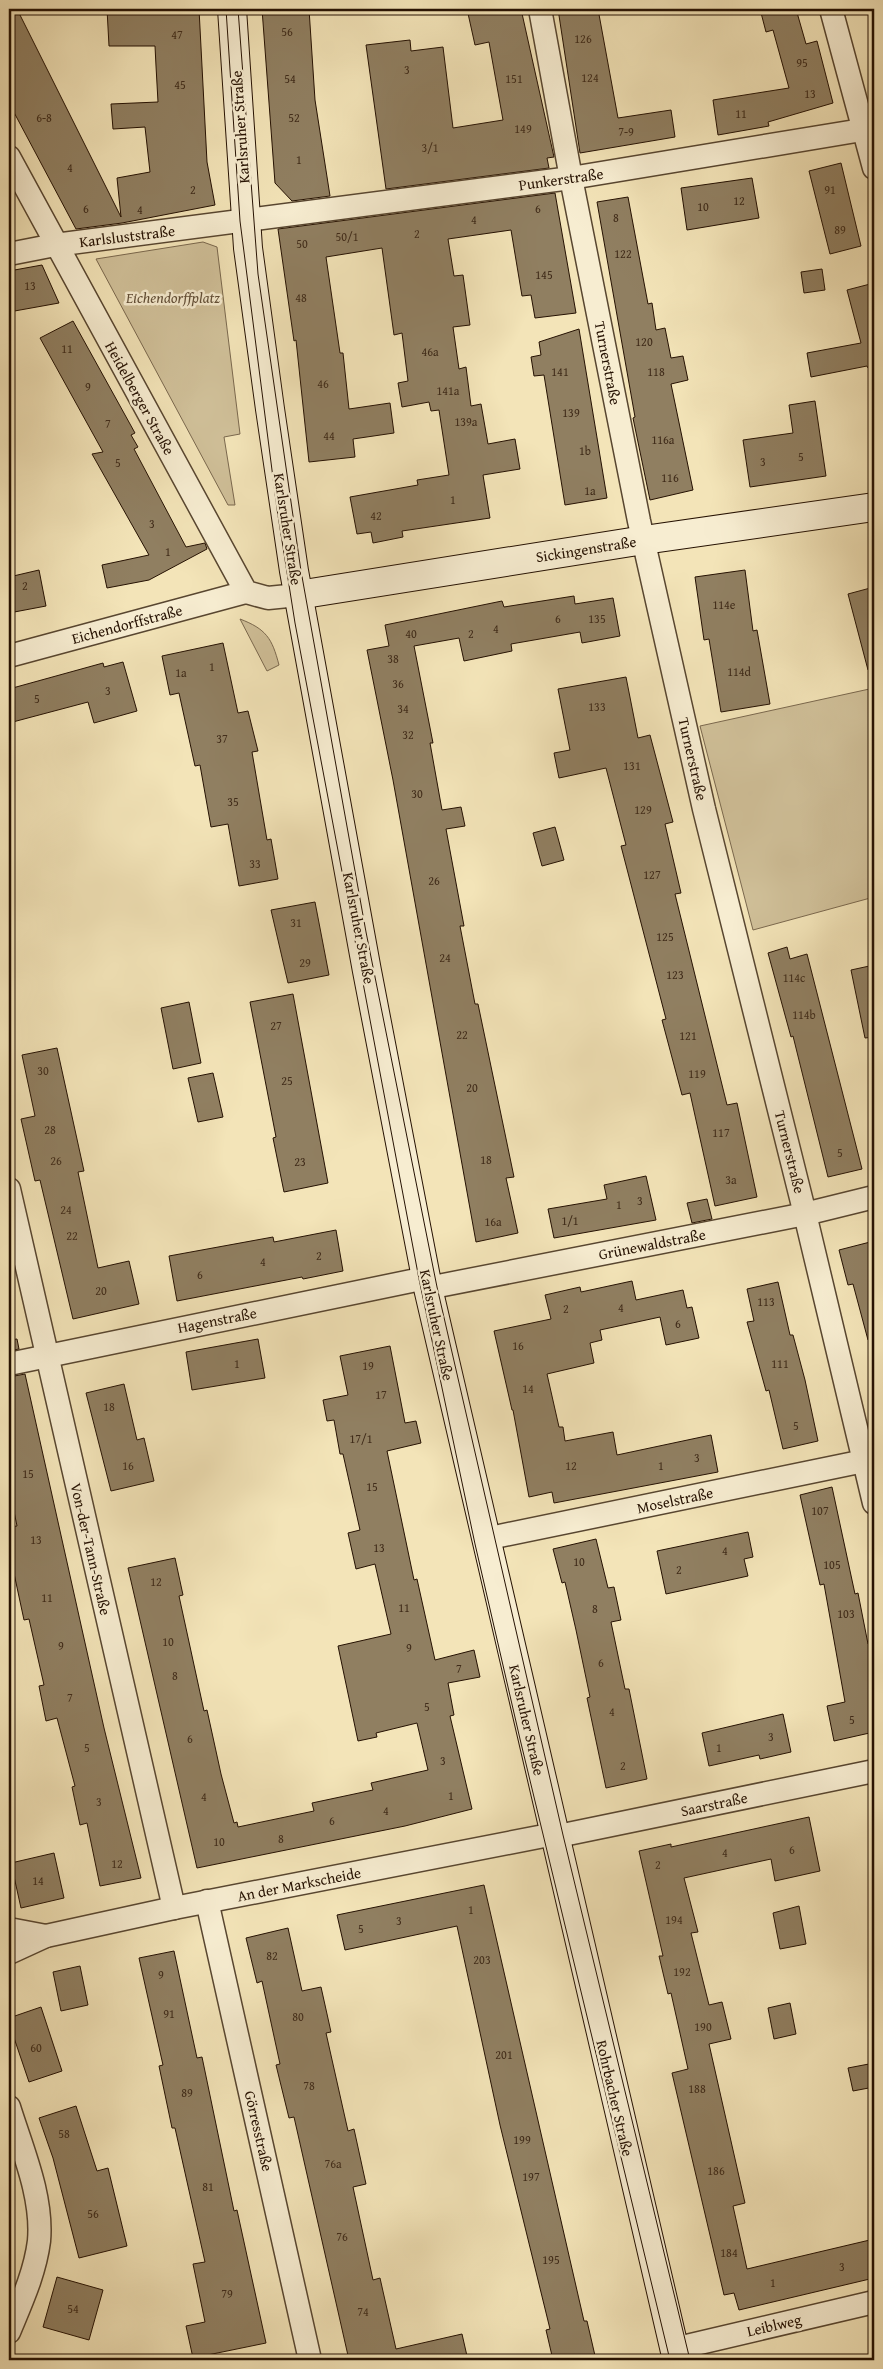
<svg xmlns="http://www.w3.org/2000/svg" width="883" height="2369" font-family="'Gentium Book Plus',serif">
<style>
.green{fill:#d0c099;stroke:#7a684e}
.building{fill:#907f61;stroke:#251102}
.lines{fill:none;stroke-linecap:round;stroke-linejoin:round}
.minor-casing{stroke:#584630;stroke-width:25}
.secondary-casing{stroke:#251102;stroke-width:30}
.minor{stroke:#f7edd1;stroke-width:22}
.secondary{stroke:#f7edd1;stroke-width:28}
.tram{stroke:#251102;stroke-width:1}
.labels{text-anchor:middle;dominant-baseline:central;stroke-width:5;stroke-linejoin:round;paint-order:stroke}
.number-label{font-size:12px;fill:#402c1a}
.street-label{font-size:15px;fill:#251102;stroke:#f7edd1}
.park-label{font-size:15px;font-style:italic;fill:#614e37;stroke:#f7edd1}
</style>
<rect width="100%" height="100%" fill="#f3e4b8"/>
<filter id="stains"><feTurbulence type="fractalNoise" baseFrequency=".004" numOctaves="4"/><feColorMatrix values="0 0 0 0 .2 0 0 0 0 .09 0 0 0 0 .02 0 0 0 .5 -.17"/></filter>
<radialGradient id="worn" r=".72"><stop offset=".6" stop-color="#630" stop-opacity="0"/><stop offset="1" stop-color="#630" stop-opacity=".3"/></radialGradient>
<g class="green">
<path d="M203 242 217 247 240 434 224 437 235 505H228L96 259Z"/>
<path d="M240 619C266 629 272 638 279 665L267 671Z"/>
<path d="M874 688V897L753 930 700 726Z"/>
</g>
<g class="building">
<path d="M9 9H17L121 217 117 178 150 172 145 127 113 129 111 104 158 102 156 66 155 46H109L107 9H199L207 162 215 205 122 223 76 229 9 103Z"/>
<path d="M262 9H309L315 100 330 196 292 201 275 183Z"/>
<path d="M467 9H521L554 157 547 158 549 168 386 189 366 45 410 40 411 51 443 47 453 128 503 120 489 42 475 45Z"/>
<path d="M558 9H598L618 118 671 110 675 137 580 153Z"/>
<path d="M760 9H796L806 44 817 41 833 103 768 122 769 126 718 135 713 100 789 88 773 30 766 32Z"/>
<path d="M841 163 861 246 830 254 809 171Z"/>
<path d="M752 178 759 218 687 230 681 188Z"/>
<path d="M555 193 576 313 535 318 531 295 522 296 511 230 448 239 454 276 463 275 470 325 453 327 459 369 466 367 471 406 481 404 488 444 515 439 520 469 483 475 490 518 402 531 403 537 373 543 371 532 357 534 350 497 418 485 417 480 449 475 439 410 431 411 429 402 402 407 398 383 408 381 402 333 394 335 382 248 326 257 340 353H343L349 409 390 403 394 433 353 439 355 457 309 462 296 340 294 341 278 229Z"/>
<path d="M628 197 648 304 652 303 656 330 665 328 671 358 683 356 688 380 671 384 693 490 650 500 633 418 635 417 597 202Z"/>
<path d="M42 265 59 303 9 312V271Z"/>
<path d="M822 269 825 290 804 293 801 272Z"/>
<path d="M874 283V368H868L867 366 811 377 807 353 861 343 847 290Z"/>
<path d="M73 321 135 433 131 435 138 447 134 449 186 547 205 543 207 549 149 580 107 588 102 565 149 555 92 454 103 452 40 338Z"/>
<path d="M579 329 607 498 565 505 544 375 534 376 531 357 541 355 539 342Z"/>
<path d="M815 401 826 476 750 487 743 440 793 433 789 405Z"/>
<path d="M39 570 46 606 9 613V577Z"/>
<path d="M745 570 753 631 757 630 770 704 721 712 709 639 704 640 695 577Z"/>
<path d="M874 587V669L868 670 848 594Z"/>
<path d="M574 596 575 604 613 598 620 636 582 643 580 632 511 644 512 651 464 661 459 638 414 646 433 743H430L442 810 461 807 465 826 446 829 464 926H460L475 1004H478L514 1177 506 1178 518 1233 476 1242 393 780 367 650 389 646 385 625 502 601 504 607Z"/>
<path d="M223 643 238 713 248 711 258 751 252 752 267 840 271 839 278 879 239 886 228 824 211 827 200 765 195 766 179 693 170 695 162 656Z"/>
<path d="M123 662 137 711 94 723 88 702 9 723V689L103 663 104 667Z"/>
<path d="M626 677 638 738 650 735 673 822 665 824 681 893 675 894 727 1105 737 1103 757 1197 715 1206 690 1093 682 1095 662 1020 666 1019 621 846 626 845 606 768 559 778 554 753 570 750 558 689Z"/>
<path d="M555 827 564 860 542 866 533 833Z"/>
<path d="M315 902 329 975 288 983 271 910Z"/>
<path d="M787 947 790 959 807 954 862 1169 828 1177 793 1036 791 1037 768 953Z"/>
<path d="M874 965V1037L865 1038 851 970Z"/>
<path d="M293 994 328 1183 284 1192 273 1138 276 1137 250 1002Z"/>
<path d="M189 1002 201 1063 173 1069 161 1008Z"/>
<path d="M57 1048 84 1171 78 1172 98 1268 129 1261 139 1304 73 1319 40 1180 35 1181 21 1119 35 1116 22 1055Z"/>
<path d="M213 1073 223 1117 198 1122 188 1078Z"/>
<path d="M646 1176 656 1220 554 1238 548 1209 607 1199 604 1185Z"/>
<path d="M707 1199 712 1219 692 1223 687 1203Z"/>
<path d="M336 1230 343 1271 303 1279 302 1277 177 1301 169 1256 273 1237 274 1242Z"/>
<path d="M874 1241V1339L868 1340 853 1284 848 1285 839 1250Z"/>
<path d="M632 1281 636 1300 683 1290 687 1308 692 1307 699 1338 666 1345 660 1317 600 1330 602 1340 590 1343 594 1363 547 1374 559 1427H563L565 1441 613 1432 617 1455 711 1435 718 1472 554 1503 552 1492 529 1497 513 1410H512L494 1331 551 1319 545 1295 580 1287 581 1292Z"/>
<path d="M778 1282 790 1335H793L805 1380 818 1441 783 1449 769 1390 766 1391 747 1322 754 1321 747 1289Z"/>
<path d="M17 1339 19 1349 9 1351V1340Z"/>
<path d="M258 1339 265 1378 192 1390 186 1352Z"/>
<path d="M390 1346 405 1423 416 1421 421 1443 387 1451 414 1580 417 1579 435 1660 474 1650 480 1677 448 1683 454 1715 450 1716 472 1809 405 1826 197 1868 128 1568 175 1558 183 1595 179 1596 204 1711 207 1710 221 1774 234 1823 237 1822 238 1827 314 1811 312 1803 373 1790 371 1783 428 1770 417 1723 376 1733 377 1737 358 1741 338 1646 391 1634 375 1564 356 1569 348 1533 360 1530 343 1454H340L334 1420 327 1421 323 1400 348 1395 340 1356Z"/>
<path d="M25 1374 104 1728 141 1878 100 1886 87 1823 80 1825 72 1787 75 1786 57 1718 46 1721 39 1686 44 1685 29 1619 24 1620 9 1550V1527L17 1526 9 1487V1377Z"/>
<path d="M124 1384 137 1440 144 1438 154 1481 111 1491 86 1393Z"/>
<path d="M832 1487 855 1594 858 1593 868 1644 871 1643 874 1659V1732L834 1741 827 1706 845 1702 824 1584 820 1585 800 1495Z"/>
<path d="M748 1532 753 1557 744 1559 748 1576 666 1594 657 1551Z"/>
<path d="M596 1539 608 1588 614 1587 621 1620 611 1622 625 1689H629L647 1779 606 1788 587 1698 590 1697 576 1630 565 1582 562 1583 553 1549Z"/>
<path d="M783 1714 791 1752 760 1759 759 1755 709 1766 702 1733Z"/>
<path d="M809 1817 820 1871 775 1881 771 1859 684 1878 698 1932 691 1933 709 2005 722 2002 731 2039 709 2044 745 2203 733 2206 747 2269 874 2239V2278L739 2310 734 2293 724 2295 672 2073 688 2069 671 1993 668 1994 659 1956H663L639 1851 671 1844V1847Z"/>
<path d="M54 1853 64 1898 21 1908 11 1863Z"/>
<path d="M484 1885 584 2321H587L596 2360H553L546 2330 550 2329 500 2125 457 1926 345 1950 337 1915Z"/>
<path d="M799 1906 806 1944 780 1949 773 1913Z"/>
<path d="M288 1928 302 1991 321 1987 331 2032 326 2033 348 2131 354 2129 366 2184 353 2187 373 2280 380 2278 396 2349 462 2334 467 2356 449 2360H349L294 2117 289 2118 276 2065 280 2064 262 1981 257 1983 246 1938Z"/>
<path d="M174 1951 197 2058 202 2057 234 2211 237 2210 266 2343 193 2358 186 2326 205 2322 193 2264 205 2262 175 2128H172L159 2066 163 2065 139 1958Z"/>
<path d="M80 1966 88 2005 61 2011 53 1972Z"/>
<path d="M790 2003 796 2034 774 2039 768 2008Z"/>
<path d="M41 2007 62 2071 29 2082 9 2023V2018Z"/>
<path d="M874 2063V2087L853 2091 848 2068Z"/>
<path d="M76 2106 97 2171 108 2168 127 2246 79 2258 53 2158 39 2118Z"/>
<path d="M57 2277 103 2290 89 2340 43 2327Z"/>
</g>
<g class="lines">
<defs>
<g id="minor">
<path d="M540 9 571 178 639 521 704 809 805 1214 874 1503"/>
<path d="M831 9 874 168"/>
<path d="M9 157 246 592 268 598 298 595"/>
<path d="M9 254 55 245 571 178 874 128"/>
<path d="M9 656 246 592"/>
<path d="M9 1189 174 1908"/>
<path d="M428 1288 805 1214 874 1197"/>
<path d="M9 1364 426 1278"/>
<path d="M485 1539 864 1461"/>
<path d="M207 1901 310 2360"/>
<path d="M9 1929 46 1936"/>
<path d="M9 1953 46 1936 174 1908 544 1836 563 1835 874 1771"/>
<path d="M9 2107C22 2149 43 2196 39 2241 35 2273 21 2303 9 2332"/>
<path d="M674 2349 874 2302"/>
</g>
<g id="secondary">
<path d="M232 9 248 248 270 409 294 571 367 971 428 1288 677 2360"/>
<path d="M298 595 644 540 874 507"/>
</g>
</defs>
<use href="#minor" class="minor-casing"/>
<use href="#secondary" class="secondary-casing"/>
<use href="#minor" class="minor"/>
<use href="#secondary" class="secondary"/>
<g class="tram">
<path d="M226 9 240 221 277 509 295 623 419 1279 475 1544 520 1739 670 2360"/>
<path d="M238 9 258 274 301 571 366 932 437 1287 563 1835 690 2360"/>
</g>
</g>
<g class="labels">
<g class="number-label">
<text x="287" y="31">56</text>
<text x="177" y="34">47</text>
<text x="583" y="38">126</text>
<text x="802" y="62">95</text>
<text x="407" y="69">3</text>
<text x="590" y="77">124</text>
<text x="290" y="78">54</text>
<text x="514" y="78">151</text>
<text x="180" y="84">45</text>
<text x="810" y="93">13</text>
<text x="741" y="113">11</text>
<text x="44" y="117">6-8</text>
<text x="294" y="117">52</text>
<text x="523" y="128">149</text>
<text x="626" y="131">7-9</text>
<text x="430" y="147">3/1</text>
<text x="299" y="159">1</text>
<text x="70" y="167">4</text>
<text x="193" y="189">2</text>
<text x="830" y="189">91</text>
<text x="739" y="200">12</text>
<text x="703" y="206">10</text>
<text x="86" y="208">6</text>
<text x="538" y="208">6</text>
<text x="140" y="209">4</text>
<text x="616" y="217">8</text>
<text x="474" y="219">4</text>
<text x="840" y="229">89</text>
<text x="417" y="233">2</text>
<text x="347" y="236">50/1</text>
<text x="302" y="243">50</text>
<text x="623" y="253">122</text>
<text x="544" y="274">145</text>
<text x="30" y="285">13</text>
<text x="301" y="297">48</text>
<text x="644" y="341">120</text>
<text x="67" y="348">11</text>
<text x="430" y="351">46a</text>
<text x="560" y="371">141</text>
<text x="656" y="371">118</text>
<text x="323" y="383">46</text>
<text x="88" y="386">9</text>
<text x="448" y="390">141a</text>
<text x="571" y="412">139</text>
<text x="466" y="421">139a</text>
<text x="108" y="423">7</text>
<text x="329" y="435">44</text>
<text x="663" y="439">116a</text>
<text x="585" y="450">1b</text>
<text x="801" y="456">5</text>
<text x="763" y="461">3</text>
<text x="118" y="462">5</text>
<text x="670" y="477">116</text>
<text x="590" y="490">1a</text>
<text x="453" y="499">1</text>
<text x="376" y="515">42</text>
<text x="152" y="523">3</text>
<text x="168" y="551">1</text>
<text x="25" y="585">2</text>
<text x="724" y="604">114e</text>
<text x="558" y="618">6</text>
<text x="597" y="618">135</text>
<text x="496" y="628">4</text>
<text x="411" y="633">40</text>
<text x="471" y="633">2</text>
<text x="393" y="658">38</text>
<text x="212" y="666">1</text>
<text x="739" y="671">114d</text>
<text x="181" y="672">1a</text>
<text x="398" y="683">36</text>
<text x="108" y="690">3</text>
<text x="37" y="698">5</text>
<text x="597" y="706">133</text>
<text x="403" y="708">34</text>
<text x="408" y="734">32</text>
<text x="222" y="738">37</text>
<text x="632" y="765">131</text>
<text x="417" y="793">30</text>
<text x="233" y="801">35</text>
<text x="643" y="809">129</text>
<text x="255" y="863">33</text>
<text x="652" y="874">127</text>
<text x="434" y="880">26</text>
<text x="296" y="922">31</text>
<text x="665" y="936">125</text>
<text x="445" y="957">24</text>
<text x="305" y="962">29</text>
<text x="675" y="974">123</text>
<text x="794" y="977">114c</text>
<text x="804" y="1014">114b</text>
<text x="276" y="1025">27</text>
<text x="462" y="1034">22</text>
<text x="688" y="1035">121</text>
<text x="43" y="1070">30</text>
<text x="697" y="1073">119</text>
<text x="287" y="1080">25</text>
<text x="472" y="1087">20</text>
<text x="50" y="1129">28</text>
<text x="721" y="1132">117</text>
<text x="840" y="1152">5</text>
<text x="486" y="1159">18</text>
<text x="56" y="1160">26</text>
<text x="300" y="1161">23</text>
<text x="731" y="1179">3a</text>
<text x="640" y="1200">3</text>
<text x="619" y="1204">1</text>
<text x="66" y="1209">24</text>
<text x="570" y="1220">1/1</text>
<text x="493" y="1221">16a</text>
<text x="72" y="1235">22</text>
<text x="319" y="1255">2</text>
<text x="263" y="1261">4</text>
<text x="200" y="1274">6</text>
<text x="101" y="1290">20</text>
<text x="766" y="1301">113</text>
<text x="621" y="1307">4</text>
<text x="566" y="1308">2</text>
<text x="678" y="1323">6</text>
<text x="518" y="1345">16</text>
<text x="237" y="1363">1</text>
<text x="780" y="1363">111</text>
<text x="368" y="1365">19</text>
<text x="528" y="1388">14</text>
<text x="381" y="1394">17</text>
<text x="109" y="1406">18</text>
<text x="796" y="1425">5</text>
<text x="361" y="1438">17/1</text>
<text x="697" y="1457">3</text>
<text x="128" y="1465">16</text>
<text x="571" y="1465">12</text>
<text x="661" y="1465">1</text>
<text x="28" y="1473">15</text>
<text x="372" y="1486">15</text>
<text x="820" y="1510">107</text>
<text x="36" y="1539">13</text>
<text x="379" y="1547">13</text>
<text x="725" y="1550">4</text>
<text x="579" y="1561">10</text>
<text x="832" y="1564">105</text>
<text x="679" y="1569">2</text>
<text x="156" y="1581">12</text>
<text x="47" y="1597">11</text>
<text x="404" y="1607">11</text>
<text x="595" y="1608">8</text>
<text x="846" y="1613">103</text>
<text x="168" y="1641">10</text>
<text x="61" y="1645">9</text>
<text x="409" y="1647">9</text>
<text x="601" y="1662">6</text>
<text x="459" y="1668">7</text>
<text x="175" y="1675">8</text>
<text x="70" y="1697">7</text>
<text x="427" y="1706">5</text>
<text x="612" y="1711">4</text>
<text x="852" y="1719">5</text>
<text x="771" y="1736">3</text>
<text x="190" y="1738">6</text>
<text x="87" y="1747">5</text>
<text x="719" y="1747">1</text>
<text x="443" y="1760">3</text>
<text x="623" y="1765">2</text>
<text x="451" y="1795">1</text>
<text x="204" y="1796">4</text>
<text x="99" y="1801">3</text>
<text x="386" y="1810">4</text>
<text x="332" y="1820">6</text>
<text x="281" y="1838">8</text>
<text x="219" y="1841">10</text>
<text x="792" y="1849">6</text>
<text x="725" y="1852">4</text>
<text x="117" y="1863">12</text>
<text x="658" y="1864">2</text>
<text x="38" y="1880">14</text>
<text x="471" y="1909">1</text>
<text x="674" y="1919">194</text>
<text x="399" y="1920">3</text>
<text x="361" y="1928">5</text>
<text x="272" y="1955">82</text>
<text x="482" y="1959">203</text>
<text x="682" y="1971">192</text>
<text x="161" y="1974">9</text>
<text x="169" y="2013">91</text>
<text x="298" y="2016">80</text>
<text x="703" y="2026">190</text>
<text x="36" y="2047">60</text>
<text x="504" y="2054">201</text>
<text x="309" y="2085">78</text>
<text x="697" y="2088">188</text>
<text x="187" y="2092">89</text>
<text x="64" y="2133">58</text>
<text x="522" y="2139">199</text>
<text x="333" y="2163">76a</text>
<text x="716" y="2170">186</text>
<text x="531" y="2176">197</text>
<text x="208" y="2186">81</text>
<text x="93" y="2213">56</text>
<text x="342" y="2236">76</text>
<text x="729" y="2252">184</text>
<text x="551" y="2259">195</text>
<text x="842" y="2266">3</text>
<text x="773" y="2282">1</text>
<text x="227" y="2293">79</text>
<text x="73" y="2308">54</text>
<text x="363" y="2311">74</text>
</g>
<g class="street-label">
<text transform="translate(240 127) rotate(-94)">Karlsruher Straße</text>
<text transform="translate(561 179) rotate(-8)">Punkerstraße</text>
<text transform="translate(127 236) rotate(-7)">Karlsluststraße</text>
<text transform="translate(608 363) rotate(79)">Turnerstraße</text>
<text transform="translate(140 398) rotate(61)">Heidelberger Straße</text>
<text transform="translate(288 529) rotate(81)">Karlsruher Straße</text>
<text transform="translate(586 549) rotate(-9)">Sickingenstraße</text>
<text transform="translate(127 624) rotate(-15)">Eichendorffstraße</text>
<text transform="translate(693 759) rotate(77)">Turnerstraße</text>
<text transform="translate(359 928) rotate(79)">Karlsruher Straße</text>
<text transform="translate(790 1152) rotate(76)">Turnerstraße</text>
<text transform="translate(652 1244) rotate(-11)">Grünewaldstraße</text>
<text transform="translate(217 1320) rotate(-11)">Hagenstraße</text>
<text transform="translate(437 1325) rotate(78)">Karlsruher Straße</text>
<text transform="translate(675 1500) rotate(-12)">Moselstraße</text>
<text transform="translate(91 1549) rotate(77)">Von-der-Tann-Straße</text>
<text transform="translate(527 1720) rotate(77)">Karlsruher Straße</text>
<text transform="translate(714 1804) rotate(-12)">Saarstraße</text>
<text transform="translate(299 1884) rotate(-11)">An der Markscheide</text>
<text transform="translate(615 2098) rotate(77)">Rohrbacher Straße</text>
<text transform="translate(259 2131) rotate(77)">Görresstraße</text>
<text transform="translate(774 2325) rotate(-13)">Leiblweg</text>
</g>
<g class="park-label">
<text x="173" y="297">Eichendorffplatz</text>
</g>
</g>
<rect width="883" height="2369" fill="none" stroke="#f3e4b8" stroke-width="30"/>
<rect x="10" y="10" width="863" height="2349" fill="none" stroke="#251102" stroke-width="2.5"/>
<rect x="15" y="15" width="853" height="2339" fill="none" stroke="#251102"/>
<rect width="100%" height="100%" filter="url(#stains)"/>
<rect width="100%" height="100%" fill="url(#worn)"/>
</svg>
